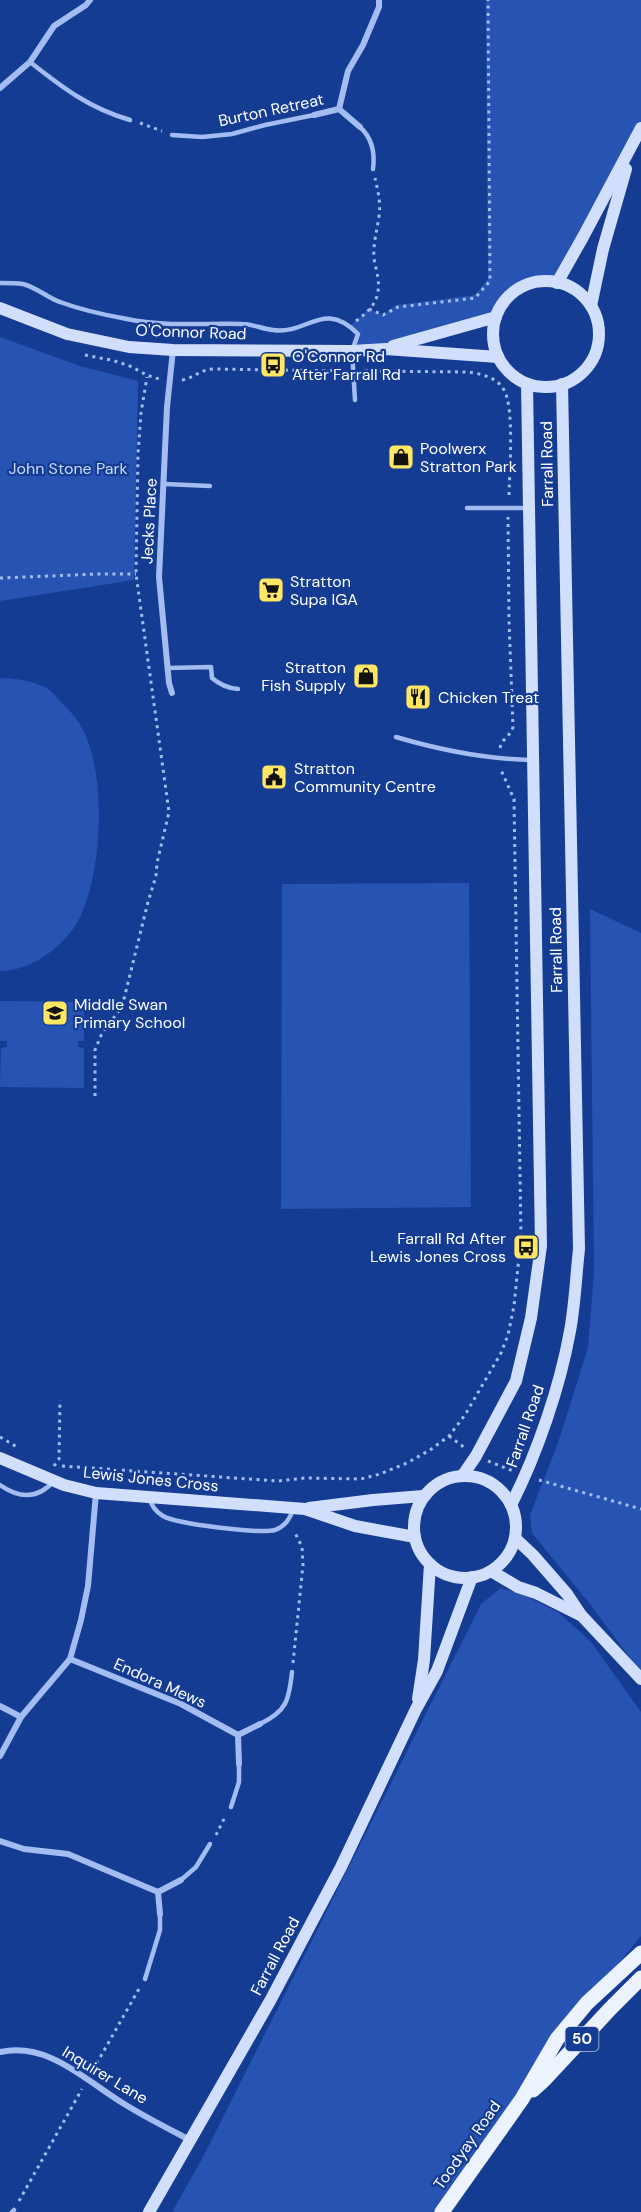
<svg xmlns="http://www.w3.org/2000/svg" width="641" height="2212" font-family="'DM Sans',sans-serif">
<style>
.green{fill:#2754b2}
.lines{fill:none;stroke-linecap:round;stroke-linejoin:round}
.path{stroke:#a3bdf1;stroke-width:3;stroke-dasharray:3 4.5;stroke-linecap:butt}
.lane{stroke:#a3bdf1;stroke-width:4.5}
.street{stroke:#a3bdf1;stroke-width:6}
.secondary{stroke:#d2dffc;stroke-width:12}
.primary{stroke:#edf2ff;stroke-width:15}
.labels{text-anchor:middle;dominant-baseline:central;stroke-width:4.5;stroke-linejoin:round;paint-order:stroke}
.shield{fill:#153c93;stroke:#b9c4df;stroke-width:1.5}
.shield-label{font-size:15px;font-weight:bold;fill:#fff}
.street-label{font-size:16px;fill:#fff;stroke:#153c93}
.poi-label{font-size:16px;fill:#fff;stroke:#153c93;text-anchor:start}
.park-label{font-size:16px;fill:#cadbfc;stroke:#153c93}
</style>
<rect width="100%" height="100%" fill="#153c93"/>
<g class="green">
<path d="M486 0H641V128L557 283C526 281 511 289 496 317L386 349 352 351 358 334 350 326 369 309 383 315 396 305 475 295 488 279Z"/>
<path d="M0 337 80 366 138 381 134 580 0 601Z"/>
<path d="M0 678C14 678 32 681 45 687 51 690 56 697 61 702 72 712 82 725 87 739 106 786 102 883 75 926 59 950 29 971 0 971Z"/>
<path d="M469 883 471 1207 281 1209 282 884Z"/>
<path d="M590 909 641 933V1673L590 1604 532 1533 530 1515 558 1443 588 1348 594 1272Z"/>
<path d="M0 1001 84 1002V1041H78V1047L84 1048V1088L0 1087 1 1048 7 1047V1041H0Z"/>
<path d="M501 1588 521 1594 558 1612 591 1642 641 1712V1936L557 2039 443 2212H172L202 2159 481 1604Z"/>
</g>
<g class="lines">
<g class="path">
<path d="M140 123 162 131"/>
<path d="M369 309 383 315 398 307 475 298 490 281 488 0"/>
<path d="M356 321C365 314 374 307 377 296 381 282 376 272 374 258 373 243 377 231 379 216 381 204 378 191 375 178"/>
<path d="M85 355C98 358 111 359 124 364 137 368 146 377 160 379"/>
<path d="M365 371 468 372C481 374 497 377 504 390 515 409 509 475 509 498"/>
<path d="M182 380C194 378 201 369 214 369L343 371"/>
<path d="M0 578 99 574H136"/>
<path d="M500 748C502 738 511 736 513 727L509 621 508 517"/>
<path d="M95 1096V1050L102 1033 122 1007 148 902 156 876 157 863 169 812 136 574 138 454 141 413 147 377"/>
<path d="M449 1436 465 1448"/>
<path d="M0 1437 17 1447"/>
<path d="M488 1461 513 1471"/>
<path d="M54 1466 59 1459 60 1400"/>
<path d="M62 1466 278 1481 305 1478 361 1479 380 1474 407 1463 430 1450 449 1436 465 1415 501 1353 508 1335 514 1306 521 1237 514 799 501 770"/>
<path d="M539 1480 641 1509"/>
<path d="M293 1663 303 1565 302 1547 294 1531"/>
<path d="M216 1835 225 1817"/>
<path d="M93 2070 140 1987"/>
<path d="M19 2201 82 2089"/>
</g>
<g class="lane">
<path d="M30 62C63 88 89 108 130 120"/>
<path d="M360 127C372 138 375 154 373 169"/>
<path d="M172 135 202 137 232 134 265 125 314 115"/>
<path d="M0 283C7 283 16 283 23 284 36 287 48 298 60 302 82 310 104 315 127 319 165 327 204 323 242 324 253 324 262 329 273 330 308 335 323 299 358 334L352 351 355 400"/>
<path d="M165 484 210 486"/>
<path d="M467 508H527"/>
<path d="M167 668 211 667 212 678C220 685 227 688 238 689"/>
<path d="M396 737C440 750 485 759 531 760"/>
<path d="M0 1485C20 1499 38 1499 54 1481"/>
<path d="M149 1498C152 1506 155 1511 163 1516 176 1524 260 1534 275 1530 285 1526 289 1520 293 1510"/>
<path d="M260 1724C287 1711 289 1700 292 1672"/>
<path d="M231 1807 239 1782V1764"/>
<path d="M181 1880 196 1867 210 1844"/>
<path d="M145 1979 160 1930V1914"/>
<path d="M12 2212 14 2210"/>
</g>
<g class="street">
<path d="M0 88 30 62 54 26 86 5 90 0"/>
<path d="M339 109 360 127"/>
<path d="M314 115 339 109 348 71 363 45 379 7V0"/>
<path d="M172 693 169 683 159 577 167 407 173 350"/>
<path d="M70 1659 181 1704 238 1735"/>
<path d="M0 1706 21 1717"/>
<path d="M0 1756 21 1717 70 1659 81 1620 88 1586 96 1493"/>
<path d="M239 1764 238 1735 260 1724"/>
<path d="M0 1841 24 1849 68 1854 158 1892"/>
<path d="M160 1914 158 1892 181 1880"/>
<path d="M0 2052C48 2042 84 2079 121 2102 143 2116 167 2128 190 2140"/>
</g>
<g class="secondary">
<circle cx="546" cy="334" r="53"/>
<path d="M557 283 583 237 641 128"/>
<path d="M591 306 603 249 626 169"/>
<path d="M0 308 67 334 129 347 173 350 352 351 386 349 498 357"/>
<path d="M393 346 496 317"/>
<path d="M0 1458 64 1485 96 1493 305 1509 355 1526 415 1537"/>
<path d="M463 1475 476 1456 516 1381 531 1318 541 1246 527 384"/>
<circle cx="465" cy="1527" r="51"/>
<path d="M511 1505C537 1454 560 1387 570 1331 575 1304 576 1276 579 1249L562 384"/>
<path d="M309 1508 373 1500 423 1496"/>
<path d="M515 1538 533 1555 567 1594 581 1615 641 1679"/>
<path d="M491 1571 518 1587 536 1593 580 1615"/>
<path d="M418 1699 424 1660 430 1564"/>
<path d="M149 2212 270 2001 341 1867 416 1709 437 1671 472 1577"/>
</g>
<g class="primary">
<path d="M533 2090 544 2080 610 2009 641 1978"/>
<path d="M442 2212 522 2099 557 2039 587 2003 641 1953"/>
</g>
</g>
<defs>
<symbol id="bus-square" viewBox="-11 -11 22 22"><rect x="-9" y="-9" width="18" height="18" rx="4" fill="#ffe663" stroke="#153c93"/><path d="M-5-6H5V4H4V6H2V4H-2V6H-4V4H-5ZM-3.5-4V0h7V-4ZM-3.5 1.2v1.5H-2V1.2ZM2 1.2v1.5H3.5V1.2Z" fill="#111"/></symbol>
<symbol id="shop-square" viewBox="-11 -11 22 22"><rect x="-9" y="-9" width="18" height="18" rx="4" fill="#ffe663" stroke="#153c93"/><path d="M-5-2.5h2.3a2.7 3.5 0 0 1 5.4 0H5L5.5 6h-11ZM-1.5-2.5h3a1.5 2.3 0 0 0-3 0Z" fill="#111"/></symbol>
<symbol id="supermarket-square" viewBox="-11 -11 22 22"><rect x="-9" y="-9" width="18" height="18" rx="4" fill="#ffe663" stroke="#153c93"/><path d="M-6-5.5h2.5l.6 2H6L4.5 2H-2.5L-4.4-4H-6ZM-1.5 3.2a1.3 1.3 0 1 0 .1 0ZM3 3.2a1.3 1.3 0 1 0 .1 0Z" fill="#111"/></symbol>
<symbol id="restaurant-square" viewBox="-11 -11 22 22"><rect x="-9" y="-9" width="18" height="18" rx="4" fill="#ffe663" stroke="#153c93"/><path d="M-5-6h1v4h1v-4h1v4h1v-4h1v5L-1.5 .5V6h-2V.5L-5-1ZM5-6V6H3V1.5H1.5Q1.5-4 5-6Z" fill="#111"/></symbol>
<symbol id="civic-square" viewBox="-11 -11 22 22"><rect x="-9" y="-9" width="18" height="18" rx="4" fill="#ffe663" stroke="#153c93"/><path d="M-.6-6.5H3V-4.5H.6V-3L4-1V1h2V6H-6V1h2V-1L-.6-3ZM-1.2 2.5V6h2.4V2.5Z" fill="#111"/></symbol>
<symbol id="school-square" viewBox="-11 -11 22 22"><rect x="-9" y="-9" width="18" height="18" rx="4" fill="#ffe663" stroke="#153c93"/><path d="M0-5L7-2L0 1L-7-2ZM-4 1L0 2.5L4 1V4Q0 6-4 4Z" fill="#111"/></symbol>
</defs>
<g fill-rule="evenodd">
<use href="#bus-square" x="258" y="350" width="30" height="30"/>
<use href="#shop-square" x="386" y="442" width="30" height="30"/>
<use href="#supermarket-square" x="256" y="575" width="30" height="30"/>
<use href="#shop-square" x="351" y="661" width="30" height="30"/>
<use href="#restaurant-square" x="403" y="682" width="30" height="30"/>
<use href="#civic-square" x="259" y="762" width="30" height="30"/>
<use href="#school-square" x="40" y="998" width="30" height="30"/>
<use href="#bus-square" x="511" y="1232" width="30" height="30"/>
</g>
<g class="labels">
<rect class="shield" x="565.5" y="2027" width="33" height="24" rx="4.5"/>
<g class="shield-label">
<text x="582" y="2039">50</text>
</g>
<g class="street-label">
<text transform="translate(271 110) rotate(-12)">Burton Retreat</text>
<text transform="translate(191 332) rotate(2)">O'Connor Road</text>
<text transform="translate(547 464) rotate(-91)">Farrall Road</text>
<text transform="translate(149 521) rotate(-87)">Jecks Place</text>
<text transform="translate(556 950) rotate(-91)">Farrall Road</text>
<text transform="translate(525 1426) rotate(-71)">Farrall Road</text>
<text transform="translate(151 1479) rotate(6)">Lewis Jones Cross</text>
<text transform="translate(160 1683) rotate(24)">Endora Mews</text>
<text transform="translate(275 1956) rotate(-62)">Farrall Road</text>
<text transform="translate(105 2075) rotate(31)">Inquirer Lane</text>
<text transform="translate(467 2145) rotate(-55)">Toodyay Road</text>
</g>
<g class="poi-label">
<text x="292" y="356">O'Connor Rd<tspan x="292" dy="18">After Farrall Rd</tspan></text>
<text x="420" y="448">Poolwerx<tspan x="420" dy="18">Stratton Park</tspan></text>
<text x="290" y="581">Stratton<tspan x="290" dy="18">Supa IGA</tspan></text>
<text x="346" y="667" text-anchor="end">Stratton<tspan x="346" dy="18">Fish Supply</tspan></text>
<text x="438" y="697">Chicken Treat</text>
<text x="294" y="768">Stratton<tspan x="294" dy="18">Community Centre</tspan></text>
<text x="74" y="1004">Middle Swan<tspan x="74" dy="18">Primary School</tspan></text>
<text x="506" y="1238" text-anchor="end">Farrall Rd After<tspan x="506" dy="18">Lewis Jones Cross</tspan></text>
</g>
<g class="park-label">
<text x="68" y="468">John Stone Park</text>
</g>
</g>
</svg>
